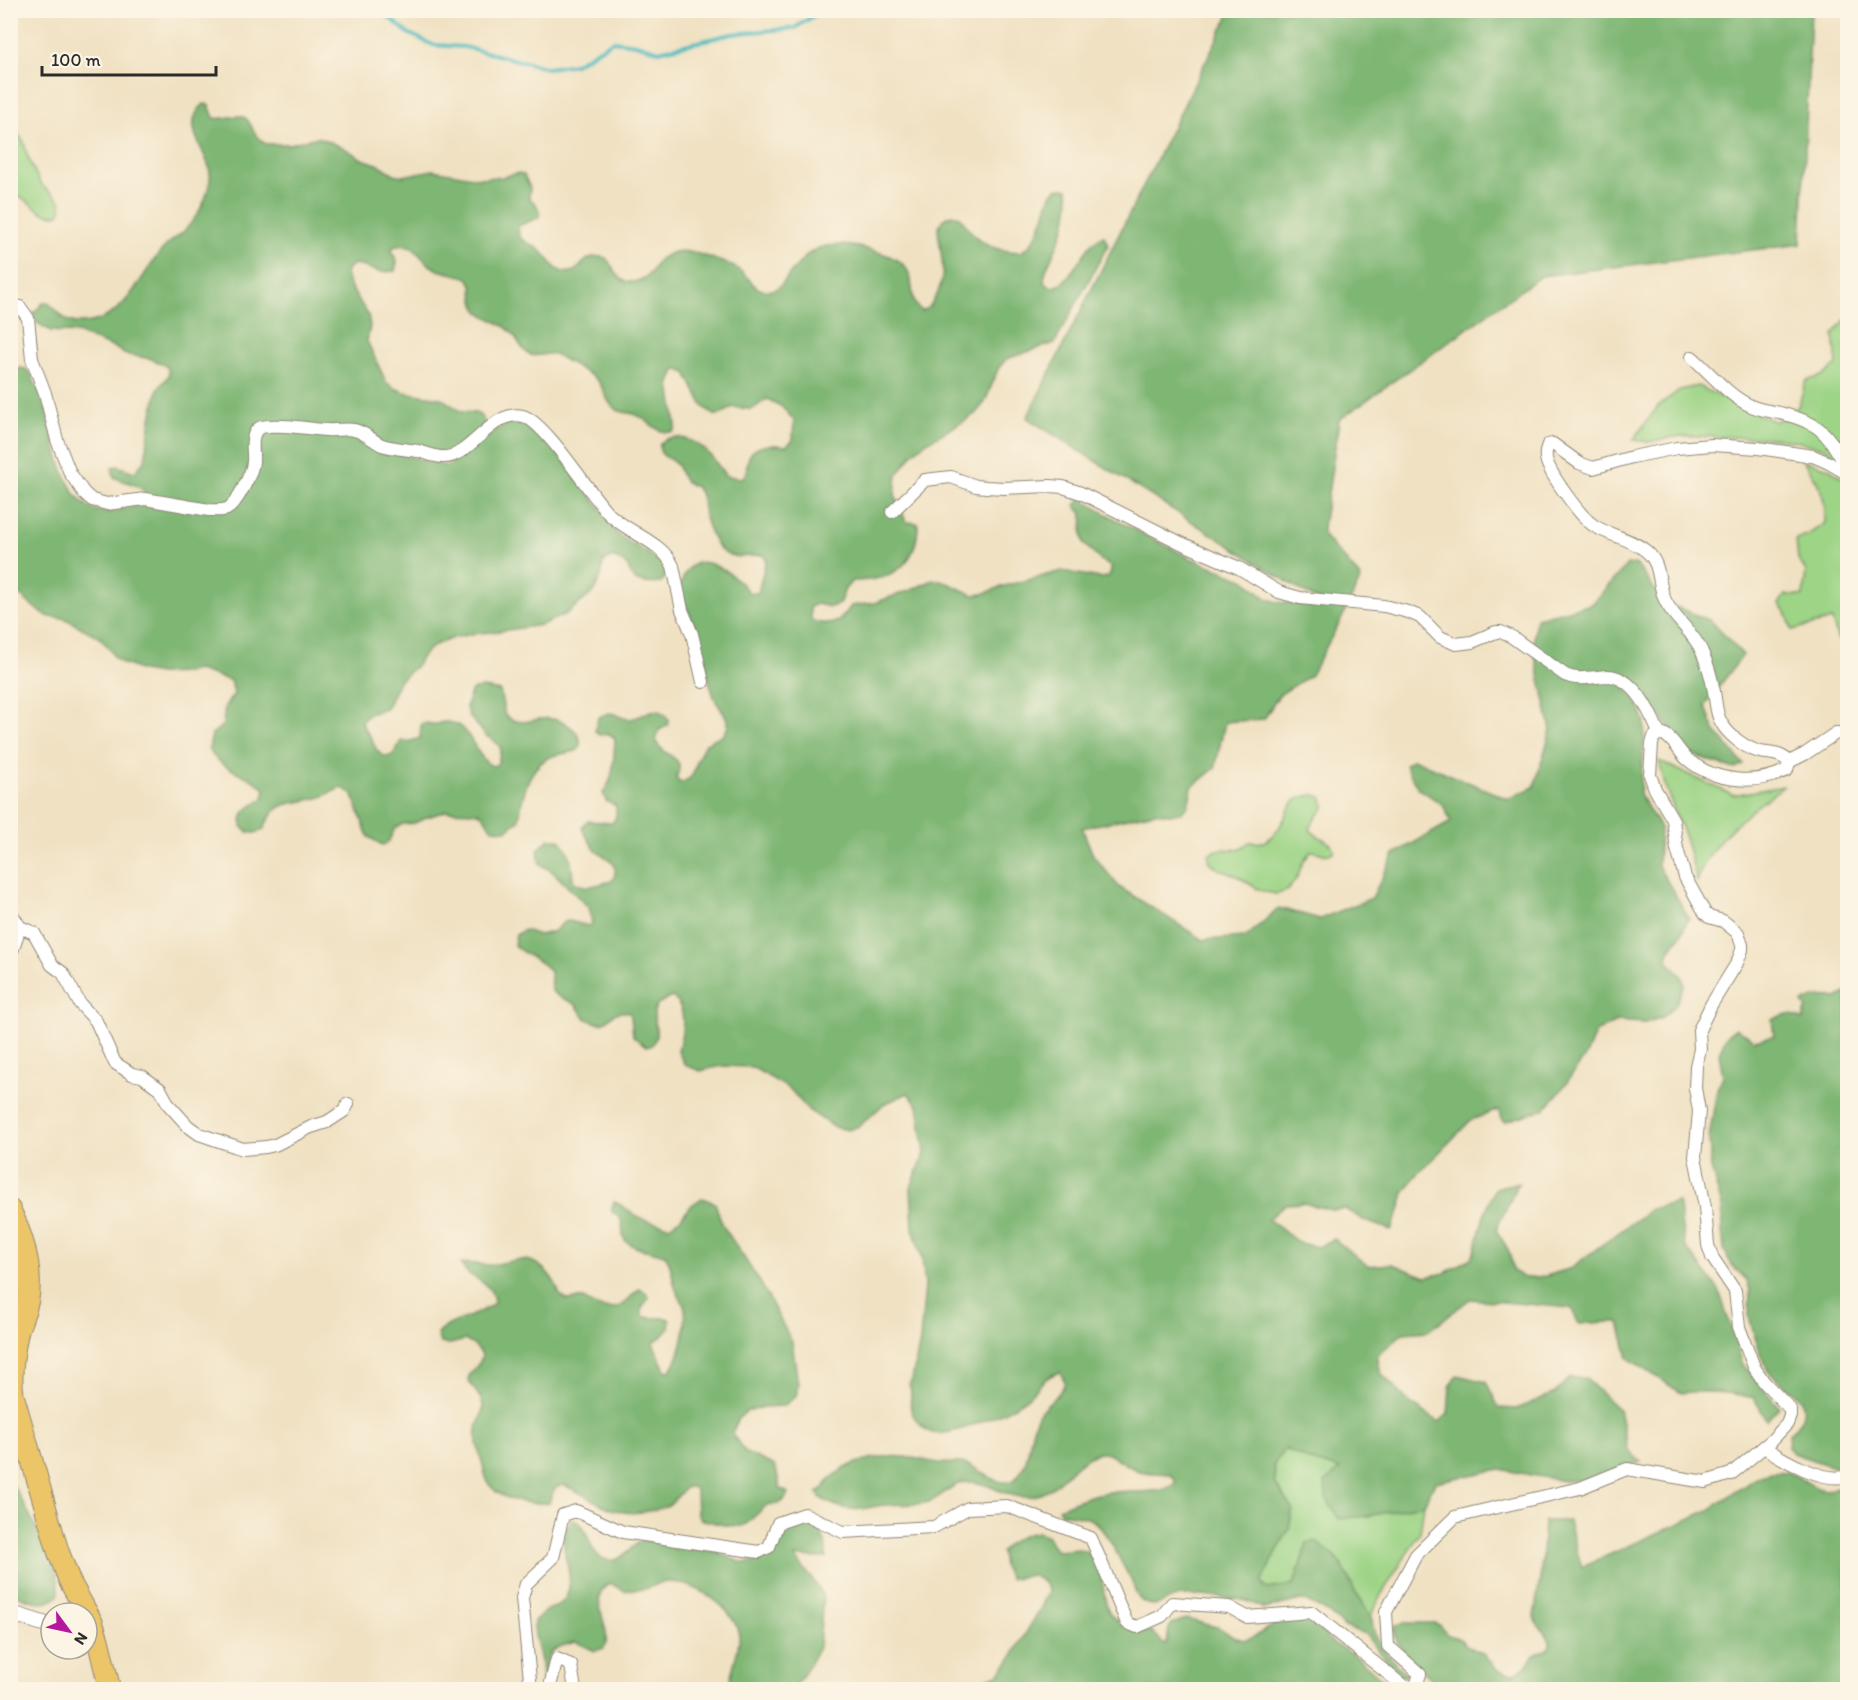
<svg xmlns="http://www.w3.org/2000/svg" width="1858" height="1700" font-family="Itim,sans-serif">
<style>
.green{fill:#9dd486;stroke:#648058;stroke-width:1.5}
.forest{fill:#7eb673;stroke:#54704f;stroke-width:1.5}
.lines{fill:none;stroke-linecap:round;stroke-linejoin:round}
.stream{stroke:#49b9be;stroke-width:4}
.minor-casing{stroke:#8e8676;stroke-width:14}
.tertiary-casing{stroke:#8e8676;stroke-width:17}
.trunk-casing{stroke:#8e8676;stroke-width:23}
.minor{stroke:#fff;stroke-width:12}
.tertiary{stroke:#fff;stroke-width:15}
.trunk{stroke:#ecc569;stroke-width:21}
</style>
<rect width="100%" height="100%" fill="#fcf5e5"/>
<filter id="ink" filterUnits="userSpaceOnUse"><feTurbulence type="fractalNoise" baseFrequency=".0167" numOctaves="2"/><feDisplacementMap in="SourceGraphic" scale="12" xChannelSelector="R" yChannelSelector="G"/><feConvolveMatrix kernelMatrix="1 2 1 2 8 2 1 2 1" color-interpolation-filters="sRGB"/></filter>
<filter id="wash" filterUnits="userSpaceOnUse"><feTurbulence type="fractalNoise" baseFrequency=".008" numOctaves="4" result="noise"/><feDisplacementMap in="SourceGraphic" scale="24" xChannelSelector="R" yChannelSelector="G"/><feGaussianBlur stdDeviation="1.35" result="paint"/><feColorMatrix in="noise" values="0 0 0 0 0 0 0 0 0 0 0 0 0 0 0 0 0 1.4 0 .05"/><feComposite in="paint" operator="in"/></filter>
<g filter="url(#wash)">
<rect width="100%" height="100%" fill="#f0e1c2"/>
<g class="green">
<path d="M11 132C15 133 20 136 23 140 25 144 25 150 27 154 30 163 35 172 39 181 45 193 69 198 59 214 39 220 28 195 11 193Z"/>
<path d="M1845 320H1847V465L1842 464 1827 449 1800 442 1775 438 1680 436 1649 442 1633 440 1659 405 1680 390 1698 386 1775 422 1798 407 1806 381 1824 375 1837 365 1834 334Z"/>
<path d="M1803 460 1829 468 1847 482V634L1838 640 1832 620 1792 630 1787 614 1779 604 1785 595 1803 596 1806 571 1798 559 1796 539 1809 534 1825 523C1826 494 1819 483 1803 460Z"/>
<path d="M1659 761 1733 795 1784 786C1752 809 1709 841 1697 881L1686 840 1666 789Z"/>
<path d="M1316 795 1321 797C1328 812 1321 809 1315 819 1314 820 1311 828 1310 829 1316 839 1332 839 1334 851 1326 859 1321 851 1311 851L1302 864 1297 878 1287 891 1276 894 1266 892 1256 888 1239 877 1219 869 1211 863 1209 859V854C1228 842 1232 858 1249 842 1253 842 1258 843 1263 842 1268 841 1271 837 1274 834 1293 814 1283 796 1316 795Z"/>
<path d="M1286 1448C1302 1460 1321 1464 1340 1469L1368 1516 1424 1504 1420 1533 1379 1598 1371 1617 1358 1598 1341 1563 1307 1543 1294 1585 1267 1589 1261 1582 1289 1529 1275 1483 1274 1464Z"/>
</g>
<g class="forest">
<path d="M1231 11H1811L1801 244 1541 276 1339 420 1322 534 1361 578 1343 616 1311 675 1279 695 1264 719 1225 722 1215 768 1192 787 1188 806 1180 813 1170 814 1155 812 1082 828 1093 855 1119 887 1203 940 1246 937 1279 908 1320 919 1372 898 1394 854 1451 822 1443 805 1418 788 1405 765 1413 759 1508 799 1534 787 1551 730 1533 646 1536 618 1592 604 1627 565 1636 564 1664 602 1711 621 1743 655 1705 705 1715 731 1743 764 1734 769 1688 753 1633 679 1619 680 1637 701 1645 723 1640 795 1660 828 1658 866 1689 918C1685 923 1685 927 1682 933 1677 944 1668 945 1667 960L1682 976 1684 985 1676 1004 1663 1017 1645 1023 1618 1021 1596 1032 1585 1057 1559 1093 1544 1109 1504 1122 1498 1110 1471 1120 1415 1177 1404 1193 1398 1214 1391 1230 1365 1221 1345 1209 1331 1210 1304 1203 1286 1204 1268 1219 1299 1243 1318 1247 1334 1239 1368 1266 1392 1264 1426 1277 1445 1273 1470 1259 1475 1251 1484 1215 1495 1188 1519 1182 1496 1230 1509 1251 1513 1270 1524 1278 1546 1276 1569 1269 1651 1209 1678 1202 1685 1246 1719 1290 1743 1365 1779 1407 1767 1420 1754 1398C1729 1392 1705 1390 1681 1393L1628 1358 1619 1322H1606L1579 1324 1571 1308 1470 1299 1428 1331 1403 1333 1377 1356 1381 1373 1410 1403 1439 1422 1448 1414 1450 1387 1457 1375 1486 1382 1499 1408 1516 1409 1555 1393 1569 1378H1585L1619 1410 1628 1450 1641 1462 1583 1480 1563 1481 1500 1469 1435 1482 1424 1504 1368 1516 1339 1519 1326 1498 1325 1483 1340 1469C1321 1464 1302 1459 1286 1449L1274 1464 1275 1483 1293 1509 1289 1529 1261 1582 1267 1589 1294 1585 1307 1543 1316 1541 1341 1563 1358 1598 1371 1617 1374 1631 1382 1647 1397 1666 1407 1674 1405 1677 1398 1675 1365 1634 1345 1627 1325 1611 1305 1601 1301 1600 1264 1609C1259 1606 1253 1603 1247 1601 1233 1598 1198 1595 1183 1596 1168 1596 1159 1611 1143 1602 1134 1596 1135 1586 1130 1578 1121 1563 1107 1529 1092 1520 1082 1515 1071 1515 1060 1513L1059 1508C1076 1501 1092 1494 1110 1492 1130 1490 1158 1496 1175 1484V1479L1171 1475C1160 1471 1148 1475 1137 1470 1122 1464 1116 1454 1098 1452 1089 1457 1079 1462 1071 1470 1060 1481 1050 1492 1034 1496 1010 1502 990 1481 967 1482 953 1482 943 1496 931 1501 916 1507 901 1503 886 1505 878 1505 870 1508 863 1509 849 1511 825 1505 817 1493 825 1488 829 1479 836 1474 858 1458 886 1454 911 1458 920 1459 929 1462 939 1463 948 1464 957 1462 966 1464 980 1468 1001 1492 1016 1478 1032 1461 1027 1437 1037 1417 1043 1403 1061 1397 1065 1382L1060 1372C1043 1376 1037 1391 1024 1400 1008 1412 952 1437 933 1433 926 1431 917 1422 913 1415 907 1406 914 1394 909 1384L912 1380 920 1341 925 1285 922 1258 913 1228 911 1187 925 1153 918 1106 908 1093 884 1104 859 1126 848 1130 834 1127 808 1110 790 1089 752 1067 721 1066 700 1071 685 1065 678 1052C682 1033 689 1013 673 997 635 1009 668 1027 651 1046H646L633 1036 631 1016 629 1012C607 1010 612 1022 601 1023 597 1023 590 1021 587 1019 582 1016 580 1010 576 1005 569 999 558 999 552 991 548 984 554 977 548 969 539 958 524 956 514 945L516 935 524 930 539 935 544 934 554 931 564 922 569 921 589 926 592 923 589 908 553 872 540 864 538 850 549 839H559C571 851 572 864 573 881 588 891 596 884 612 881 622 862 607 860 596 850 591 845 587 836 582 829L584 824 588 821 611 823 614 821 616 816V806L606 801 603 793C615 778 613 760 615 741L614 737 609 734 599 735 595 731 598 718C616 707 615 719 630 719 643 718 656 700 669 720L668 725 659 730 656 741C661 757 689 756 676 777L678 781 682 783 690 778 693 774C696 765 699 752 705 745 712 737 726 738 728 725 729 716 717 706 714 697 710 684 706 671 703 658 701 650 701 642 698 635 695 626 680 596 680 589 680 584 684 576 686 572 702 547 739 578 749 593H758L766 560 763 555C747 555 736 561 722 551 713 544 705 520 703 509 702 503 703 497 699 491 696 485 689 485 684 480 680 476 680 468 676 464 669 457 657 456 660 444 671 431 692 439 704 449 713 456 719 468 726 476L742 478 746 474C747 469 746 464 748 460 752 443 772 444 786 446L793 440 794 420 781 406 767 399 754 408 749 409 733 407 720 415H714L703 406 686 373 676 369 671 379 670 384 676 426 674 431C657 437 649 418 634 414 627 412 618 413 613 407 605 400 604 387 597 380 593 376 557 355 553 354 546 353 538 357 531 355 522 352 519 341 513 334 503 322 488 320 479 311 470 302 477 287 468 278 458 274 445 273 436 269 416 259 419 240 393 247L392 252 397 261 395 271 380 272 355 264 350 266 347 270 346 275 349 285 368 315 370 326 367 341 386 382 394 388 408 393 441 398 462 412 476 413 481 416 486 425 460 446 447 453 376 448 446 466 508 421H522L541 432 611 522C613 527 614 531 618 535 629 544 665 558 665 574 666 589 641 583 633 579L627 565 613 557 603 562 601 576 594 592 566 614 541 625 493 632 477 633 453 638 437 644 428 650 420 659 418 664 399 681 388 705 384 709 369 714 362 721C363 729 368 732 371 738 374 745 379 759 390 756 395 755 398 745 401 741H411L420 738 421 724C427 722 428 724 435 724 438 724 441 722 444 722 471 720 472 754 490 765L494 766 498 763 501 749 498 744 485 735 469 716 466 707 471 692 474 689 483 688 500 691 505 716C525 729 533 716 552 719 566 721 587 735 578 750 568 754 556 753 546 759 526 771 522 799 519 820L507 830 492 829 482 814 478 812 446 811 424 818 415 823 403 824 395 828 388 843 382 845 369 837 366 832 354 798 352 794 343 788C333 790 330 794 321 797 292 806 278 796 263 830 254 834 248 835 242 826 241 807 251 808 263 799L265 789C248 772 221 772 209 749L212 734 223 725 225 706 234 694 232 684 229 680 201 671 196 670 186 673 160 674 142 671 122 663 114 657 109 648 99 637 64 618 50 617 40 612 11 588C11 557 10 525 11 493 11 482 21 472 10 463L11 372 21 368C30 369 32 376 35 384 38 389 41 395 43 400 54 432 61 509 105 512 119 513 136 504 148 497 141 483 127 484 114 477L112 467 117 466 135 472 145 460 151 418 158 389 169 375 168 369 166 366 152 359 124 354 115 348 77 333 51 331 37 323 33 314 43 303H48C61 312 61 323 81 323 124 323 139 277 162 250 168 243 176 238 183 232 197 218 207 200 210 180 214 155 176 128 204 104L209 105 214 118C225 120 230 116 239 116 250 117 250 126 255 133 258 138 261 141 266 144H290L318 137 344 148 362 159 380 165 394 174 403 176 433 170 478 178 502 177 519 173 524 175 530 188 529 198 536 204 540 213 538 218 518 226 519 237C526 243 536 246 543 253 550 259 553 270 564 272 582 276 582 250 606 258 612 264 615 275 622 280 631 285 645 280 651 272 654 269 655 264 658 261 662 257 669 254 674 252 688 249 706 256 719 261 726 263 733 266 739 270 751 278 755 294 772 290 782 288 785 279 791 272 796 267 802 260 807 255 826 238 859 246 881 253 928 267 901 297 922 311 929 309 931 304 935 298 949 273 940 255 938 229 942 218 949 212 960 217 977 243 990 251 1021 252 1033 246 1039 230 1044 217 1048 205 1049 183 1068 189 1071 208 1065 229 1057 246 1052 258 1044 269 1044 282 1065 305 1083 239 1104 236L1108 245 1055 343 1006 359 998 369 985 402 976 413 966 420 925 443 914 452 897 475 895 495 906 522 918 523C918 566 891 581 852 581L845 589 839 604 830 607 817 604 810 607 811 620C832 628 839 624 851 606L874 603 911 590 933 580H941L973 595 983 594 1001 587 1062 571 1100 578 1108 577 1111 572V567L1099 559 1084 544 1082 533 1083 515 1075 505 1081 499 1122 523 1190 558 1245 580 1266 598 1277 602 1329 608 1027 418Z"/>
<path d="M1847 992 1848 1466 1833 1467 1793 1453 1788 1447 1789 1434C1799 1424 1807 1416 1802 1400L1768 1371 1761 1356 1749 1317 1750 1290 1747 1280 1731 1265 1724 1249 1722 1230V1206L1711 1168 1709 1138 1717 1089 1723 1076 1719 1053 1727 1035 1736 1028 1754 1040 1774 1036 1772 1020C1784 1013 1792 1013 1803 1020L1807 1007 1802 1003C1813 997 1826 995 1837 998Z"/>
<path d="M702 1198 715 1203 723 1226 760 1282 792 1342 798 1385 796 1396 784 1406 763 1407 747 1411 739 1418 732 1433 734 1437 746 1453 773 1465 776 1468 780 1488 788 1493C785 1502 777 1506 768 1504L746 1524 741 1526 724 1525 700 1519 697 1514 696 1490 692 1487H686C681 1492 676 1499 670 1504 663 1509 656 1510 648 1511 613 1519 594 1498 564 1485 553 1486 552 1494 549 1503 529 1504 502 1502 489 1484 485 1478 484 1468 482 1462 479 1451 475 1441 477 1429 478 1422 483 1415 483 1407 483 1396 472 1389 468 1379 471 1369 482 1365 482 1354L475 1346 465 1340 450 1344 440 1343 437 1334C452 1318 477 1318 494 1303 493 1279 469 1281 461 1264 471 1262 478 1265 488 1265 502 1265 519 1256 533 1262 543 1267 551 1275 556 1285 558 1289 558 1294 562 1297 568 1303 576 1297 583 1299 588 1301 591 1304 596 1306 620 1314 623 1303 639 1289 645 1291 647 1292 649 1298L642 1307V1316C650 1320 660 1316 669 1319 673 1330 661 1337 653 1343L665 1370 669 1371C681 1361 687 1324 685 1309 684 1301 677 1295 675 1287 672 1276 672 1266 666 1256 654 1250 636 1251 626 1241 620 1236 625 1225 620 1218 618 1216 615 1214 612 1212V1207L614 1202 619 1204 641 1219 669 1226 681 1218 690 1206Z"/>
<path d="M1771 1472C1775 1472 1781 1471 1785 1472 1813 1479 1813 1499 1847 1485V1689H1445C1430 1677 1387 1646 1396 1625L1405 1623H1435L1441 1626 1446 1634 1460 1639 1468 1647 1483 1653 1496 1669 1506 1673 1516 1674 1528 1664 1534 1655 1549 1648C1554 1635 1537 1629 1534 1617L1541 1572 1544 1521H1569L1576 1549 1582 1567 1709 1510 1757 1477Z"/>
<path d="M10 1480C22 1502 66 1573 58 1596 43 1608 25 1599 11 1592Z"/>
<path d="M572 1519C591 1523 586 1556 607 1560 623 1563 631 1545 643 1540L717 1552C732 1557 741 1567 757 1560 762 1558 769 1554 773 1550 785 1534 786 1509 813 1524 824 1531 827 1546 826 1558L795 1557 823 1594 819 1647 802 1677 792 1689H729C729 1673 741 1649 739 1635 733 1606 693 1580 665 1582 658 1583 654 1586 647 1588 640 1590 632 1588 625 1591L610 1583C584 1598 615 1628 604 1648L595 1651 576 1642C563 1645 548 1648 547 1663 546 1671 548 1676 544 1682 540 1675 542 1670 541 1662 539 1648 533 1636 534 1621 537 1618 541 1614 544 1612 551 1607 559 1608 564 1600 578 1578 561 1557 564 1536 565 1529 569 1525 572 1519Z"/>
<path d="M1038 1532 1048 1536C1055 1567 1075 1537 1091 1556 1109 1576 1099 1603 1113 1617 1119 1624 1132 1630 1142 1631 1146 1632 1147 1631 1151 1632 1157 1634 1159 1641 1165 1644L1167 1642 1169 1628 1172 1624 1186 1619 1220 1628 1233 1637 1244 1640 1250 1639 1281 1621 1293 1619 1308 1622 1321 1631 1334 1644 1353 1654 1394 1689 941 1690 952 1683 966 1680 974 1682 999 1674 1009 1662 1043 1604 1044 1599C1055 1589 1041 1579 1031 1575L1010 1579 1003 1567 1001 1552C1011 1539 1023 1534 1038 1532Z"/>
</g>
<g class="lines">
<path class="stream" d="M380 10 408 33 433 45 465 47 548 68 575 64 613 41 636 44 659 51 732 34 795 28 822 10"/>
</g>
</g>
<g filter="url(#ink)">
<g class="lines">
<defs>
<g id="minor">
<path d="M10 304 20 307 28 318 32 359 45 393 57 440 70 473 84 493 92 500 107 504 145 499 209 510C215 510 221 511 227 509 237 504 252 473 253 462 254 453 250 439 256 431 259 426 263 427 268 426 288 424 307 429 327 430 336 431 346 428 354 430 365 432 373 441 382 445 394 449 406 449 418 451 427 453 436 458 445 457 470 457 494 408 523 416 545 422 589 492 607 512 625 532 662 541 673 566L682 610 692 634 703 682"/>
<path d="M1692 357C1709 372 1729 396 1749 405 1758 410 1770 411 1780 413 1824 424 1826 433 1848 469"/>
<path d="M892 512 925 480 951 477 976 486 986 487 1004 488 1050 486 1063 487 1081 493 1181 543 1239 568 1279 592 1300 598 1384 606 1408 612 1420 617 1440 637 1456 644 1472 642 1496 632H1501L1512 637 1565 675C1578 681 1592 677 1607 676 1634 676 1650 712 1659 733"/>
<path d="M1789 762 1805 754 1836 733 1847 734 1848 744"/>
<path d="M10 911 20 927 34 933 52 965 63 973 80 1004 96 1021 115 1063 132 1074 142 1076 160 1089 169 1105 188 1126 199 1134 243 1149 266 1147 275 1145 311 1127 327 1122 344 1111 348 1104"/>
<path d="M10 951 13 949 20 927"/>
<path d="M1764 1447C1783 1460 1825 1484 1848 1476"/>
<path d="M531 1690 522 1598 526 1584 553 1558 563 1515 576 1511 623 1532 759 1552 769 1547 778 1523 805 1514 843 1532 934 1527 968 1508 1007 1506 1091 1538 1127 1623 1137 1627 1162 1616 1172 1603 1229 1607 1247 1617 1311 1612 1406 1688 1416 1686 1420 1674 1388 1646 1386 1612 1416 1555 1455 1517 1580 1488 1627 1469 1705 1482 1731 1474 1771 1441 1787 1424 1790 1416V1409L1764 1382 1754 1367 1739 1327 1735 1291 1712 1257 1708 1245 1705 1207 1695 1157 1699 1111 1695 1088 1696 1066 1700 1049 1699 1030 1711 1005 1737 963 1742 950V945L1738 933 1723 921 1709 917 1705 913 1685 877 1677 849 1673 820 1655 789 1650 775 1652 744 1654 737 1661 733C1673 737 1678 751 1687 759 1714 782 1756 786 1787 770L1789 762C1781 753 1771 754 1760 752 1745 748 1728 735 1721 722 1715 712 1716 698 1713 687 1711 675 1707 663 1702 652 1694 632 1674 620 1665 600 1657 583 1662 564 1646 551 1631 538 1609 536 1593 525 1580 516 1552 477 1547 462 1545 456 1545 451 1548 445L1553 444 1579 463 1593 468 1632 457 1677 448 1712 445 1758 448 1813 456 1829 463 1848 474"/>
<path d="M549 1690 557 1659 571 1665 575 1690"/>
</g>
<path id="tertiary" d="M10 1613 51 1626"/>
<path id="trunk" d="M10 1210C23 1237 33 1269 28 1299 26 1310 21 1320 18 1330 13 1352 10 1373 13 1395L58 1551 70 1582 92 1622 98 1640 110 1690"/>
</defs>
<use href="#minor" class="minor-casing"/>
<use href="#tertiary" class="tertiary-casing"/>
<use href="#trunk" class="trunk-casing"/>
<use href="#minor" class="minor"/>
<use href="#tertiary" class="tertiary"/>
<use href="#trunk" class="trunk"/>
</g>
</g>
<rect width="1858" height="1700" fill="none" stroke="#fcf5e5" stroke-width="36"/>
<g transform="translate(69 1631) rotate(123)"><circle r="28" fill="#fcf5e5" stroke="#a8a49b" stroke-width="1.5"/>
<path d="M0-4.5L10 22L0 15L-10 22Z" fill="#b5179e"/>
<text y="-9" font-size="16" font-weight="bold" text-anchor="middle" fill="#2b2b2b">N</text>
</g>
<path d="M42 66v9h174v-9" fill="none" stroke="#2b2b2b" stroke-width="3"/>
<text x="51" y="66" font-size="18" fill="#2b2b2b" stroke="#fcf5e5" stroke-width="4.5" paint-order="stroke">100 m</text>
</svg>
